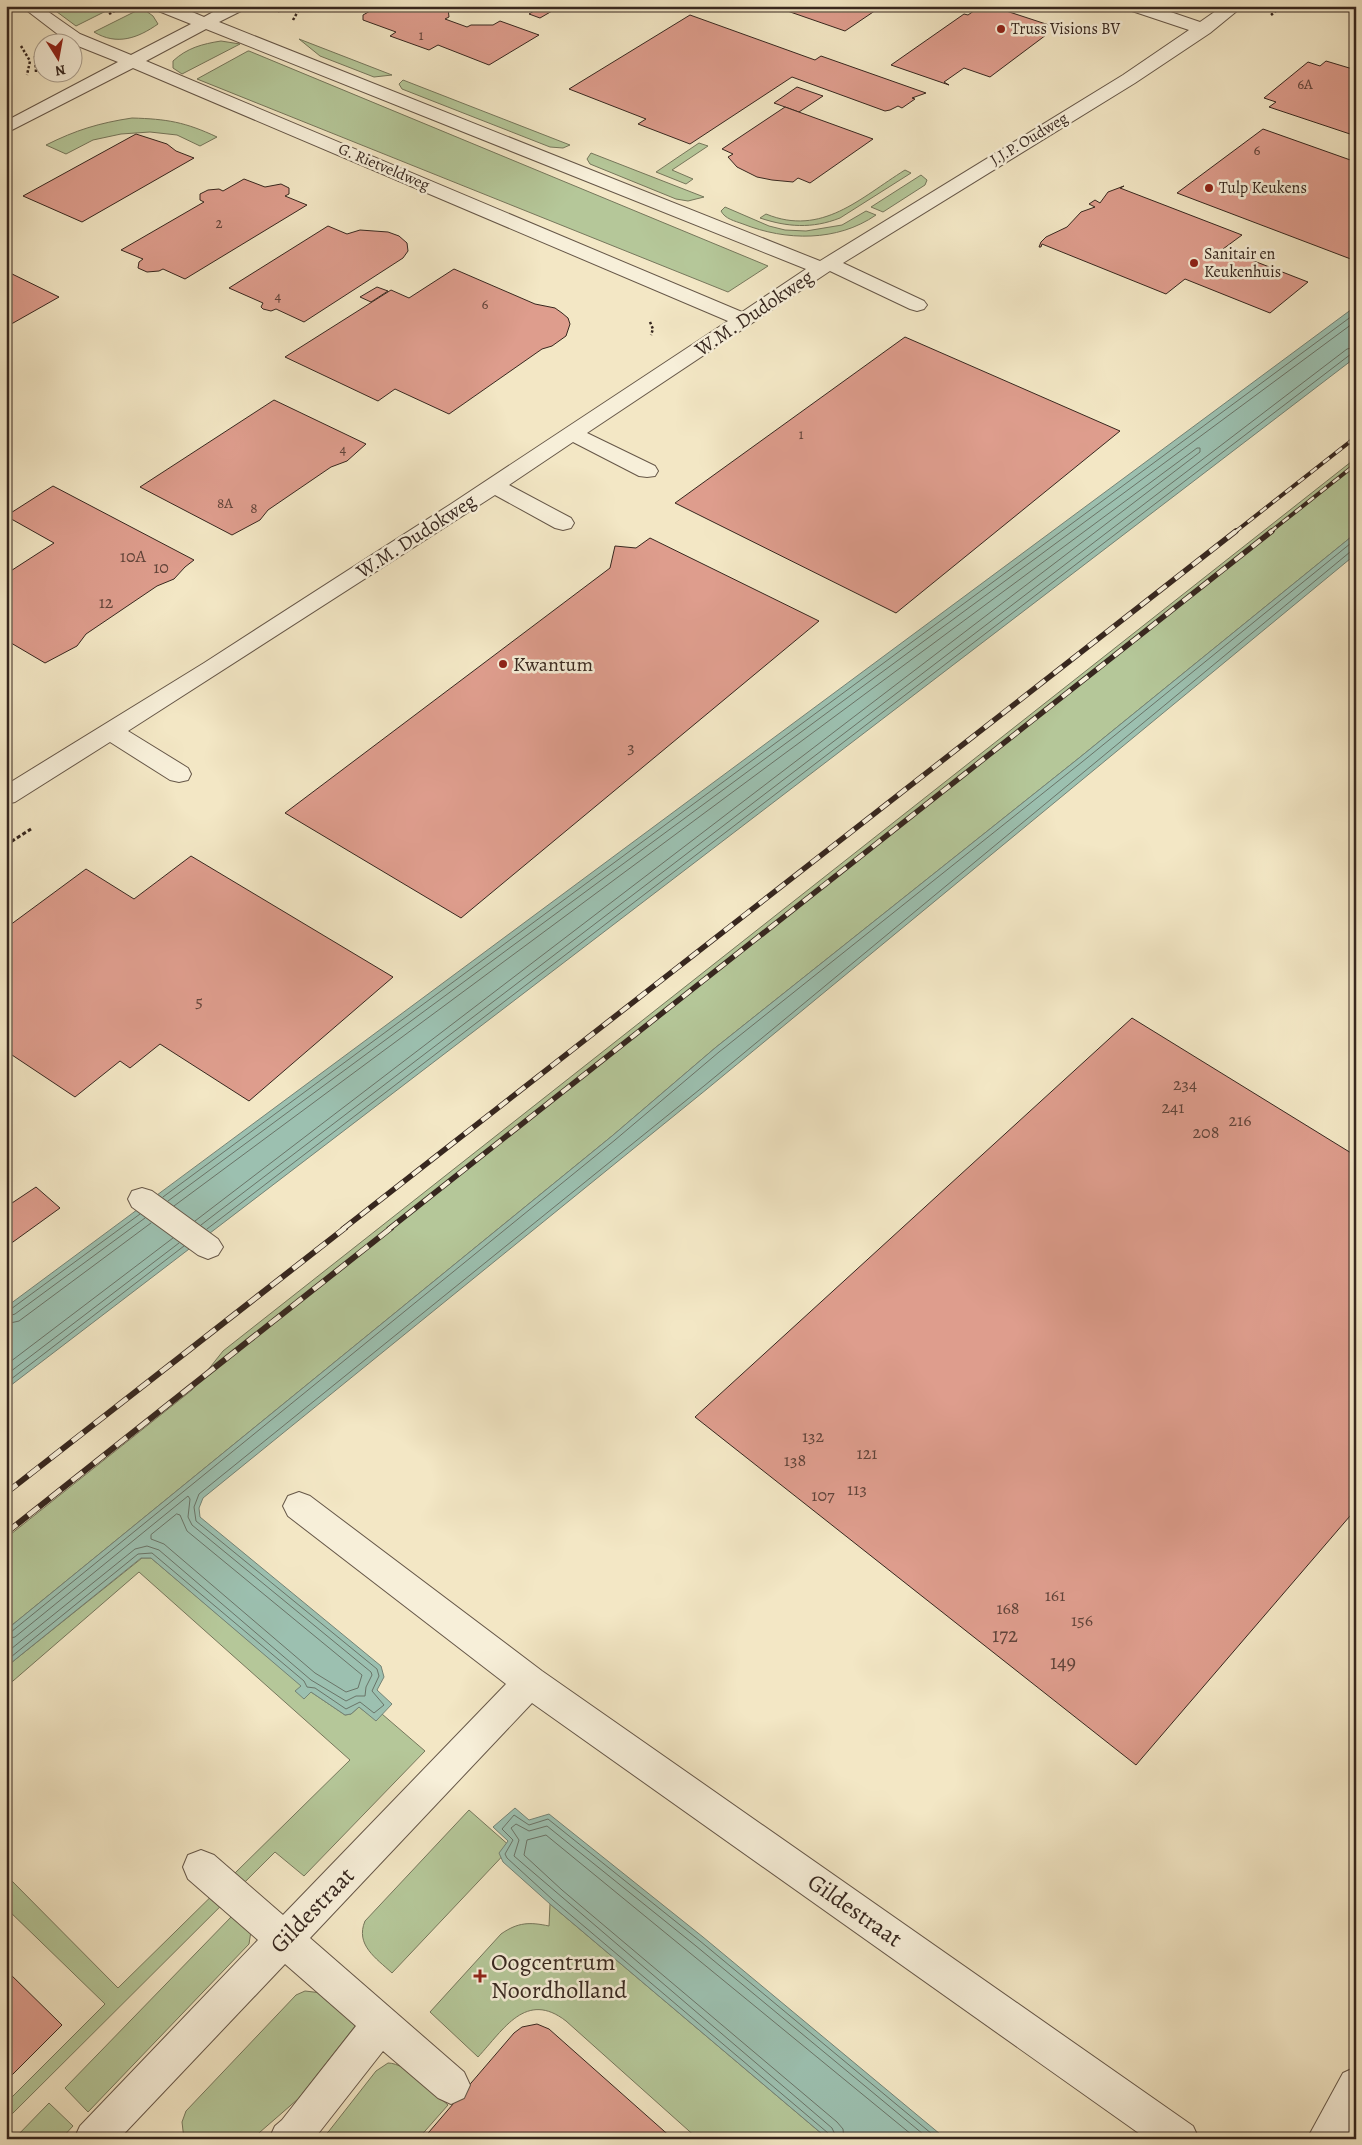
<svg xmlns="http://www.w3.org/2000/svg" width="1362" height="2145" font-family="Alegreya,serif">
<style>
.green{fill:#b5c799;stroke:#76775c}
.water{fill:#9cc0b0;stroke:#748376}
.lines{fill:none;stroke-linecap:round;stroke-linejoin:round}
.shore{stroke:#6a7468;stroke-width:1}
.building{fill:#de9d8d;stroke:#37271f}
.minor-casing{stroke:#665748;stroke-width:2}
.path-far1{stroke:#37271f;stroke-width:2.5;stroke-dasharray:2.5 2;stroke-linecap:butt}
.path{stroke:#37271f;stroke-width:3;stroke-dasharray:4 2.5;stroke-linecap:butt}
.minor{fill:#f7efd9;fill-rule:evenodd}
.rail-far2-casing{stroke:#37271f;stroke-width:4}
.rail-far1-casing{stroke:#37271f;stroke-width:5.5}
.rail-casing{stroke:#37271f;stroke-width:6}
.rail-far2{stroke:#f7efd9;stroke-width:2.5;stroke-dasharray:8;stroke-linecap:butt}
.rail-far1{stroke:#f7efd9;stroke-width:4;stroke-dasharray:11;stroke-linecap:butt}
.rail{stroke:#f7efd9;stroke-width:4.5;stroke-dasharray:14;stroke-linecap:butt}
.poi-dot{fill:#8f2418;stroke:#f7efd9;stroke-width:2}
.labels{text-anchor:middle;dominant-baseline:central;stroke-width:5;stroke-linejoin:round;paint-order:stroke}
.far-number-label{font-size:15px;fill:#61443a}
.far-poi-label{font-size:16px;fill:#37271f;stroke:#f7efd9;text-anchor:start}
.far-street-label{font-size:16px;fill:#37271f;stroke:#f7efd9}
.number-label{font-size:18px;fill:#61443a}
.street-label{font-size:20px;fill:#37271f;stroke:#f7efd9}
.poi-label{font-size:20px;fill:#37271f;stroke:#f7efd9;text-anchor:start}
.near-number-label{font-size:21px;fill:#61443a}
.near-street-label{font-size:24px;fill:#37271f;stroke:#f7efd9}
.near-poi-label{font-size:24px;fill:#37271f;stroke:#f7efd9;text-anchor:start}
</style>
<rect width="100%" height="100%" fill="#f3e7c5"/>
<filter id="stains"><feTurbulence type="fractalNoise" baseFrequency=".004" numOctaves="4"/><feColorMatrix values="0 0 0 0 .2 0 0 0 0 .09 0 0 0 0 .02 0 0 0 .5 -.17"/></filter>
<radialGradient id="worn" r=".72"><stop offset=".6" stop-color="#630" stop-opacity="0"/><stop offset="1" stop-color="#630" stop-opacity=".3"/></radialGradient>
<g class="green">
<path d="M49 6H116L76 26Z"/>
<path d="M142 8 153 16 158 24C138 38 117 46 94 32Z"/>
<path d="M299 39 392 75 374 77 320 56Z"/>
<path d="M221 41 240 44 182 74 173 68V61C187 48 202 44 221 41Z"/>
<path d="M248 51H249L768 266 728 292 197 79Z"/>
<path d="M403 80 570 145 563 148 550 147 402 89 399 84Z"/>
<path d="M132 118C167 119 185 122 217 137L200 146 177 135 150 132 121 134 93 140 66 154 46 145C76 130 99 123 132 118Z"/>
<path d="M699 143 708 146 672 170 693 179 686 184 656 172Z"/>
<path d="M591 153 704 197 688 201 676 199 590 164 587 159Z"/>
<path d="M905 170 911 173 840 218C812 229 787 227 760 218L766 214C822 237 860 198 905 170Z"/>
<path d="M921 175 927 180 925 185 883 212 871 207Z"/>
<path d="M725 207 769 226 785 230 806 231 842 225 866 211 876 215C837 242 786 241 743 224 735 221 725 219 721 211Z"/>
<path d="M1356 458V533L1079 758 715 1048 612 1136 6 1630V1538L192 1390 223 1351Z"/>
<path d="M142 1558H151L302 1686 304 1699 311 1692 345 1715 351 1714 359 1707 376 1720 382 1714 425 1751 304 1876 275 1852 6 2120V2103L105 2004 6 1908V1875L118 1988 350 1760 139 1572 6 1687V1667Z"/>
<path d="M469 1810 511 1847 392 1973C376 1958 355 1945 365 1921Z"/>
<path d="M550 1904 828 2139H698L566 2021C526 1990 504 2029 478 2057L430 2012 501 1934C518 1922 530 1922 549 1926Z"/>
<path d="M233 1915 251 1931 249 1944 88 2112 65 2088Z"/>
<path d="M305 1991 322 1993 359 2021 298 2099 252 2139H184L182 2122 186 2111 296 1995Z"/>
<path d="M388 2063C407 2063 434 2093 448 2105L418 2139H321L329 2131 376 2071Z"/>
<path d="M49 2103 73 2126 61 2139H14Z"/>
</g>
<g class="water">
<path d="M1356 306V357L6 1389V1307Z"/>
<path d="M1356 533V554L707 1089 203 1498 199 1508 200 1517 381 1666 384 1677 377 1690 392 1704 376 1721 359 1707 351 1714 345 1715 311 1692 304 1699 295 1691 301 1686 151 1558H141L6 1667V1630L612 1136 715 1048 1079 758Z"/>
<path d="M515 1808 529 1820 549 1814 703 1937 946 2139H828L550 1904 503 1862 499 1853 508 1841 493 1827Z"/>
</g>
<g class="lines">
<g class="shore">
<path d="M163 1197 1356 313"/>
<path d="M168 1201 1356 321"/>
<path d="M174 1206 1197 448H1200V452L195 1221"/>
<path d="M201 1225 1347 349 1356 347"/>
<path d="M207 1229 1351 354 1356 353"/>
<path d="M6 1310 11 1309 140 1214"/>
<path d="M6 1317 15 1314 145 1218"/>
<path d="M6 1324 19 1321 151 1223"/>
<path d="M6 1365 173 1238"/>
<path d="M6 1375 179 1243"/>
<path d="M6 1383 184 1246"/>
<path d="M177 1514 180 1515 187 1531 362 1675 358 1688 346 1692 315 1673 164 1544 151 1539V1535Z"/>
<path d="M6 1633 11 1632 615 1140 719 1052 1082 762 1356 539"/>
<path d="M6 1639 15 1637 188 1496 190 1499 188 1517 192 1525 371 1672 372 1675 366 1687 365 1696H356L346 1701 311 1680 159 1550 147 1546 135 1549 6 1653"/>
<path d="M6 1661 138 1554 152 1553 304 1681 307 1687 315 1688 346 1709 360 1702 374 1713 384 1705 372 1691 379 1676 377 1669 196 1521 194 1507 199 1494 704 1086 1350 552 1356 551"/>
<path d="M830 2139 828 2133 553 1900 507 1858 505 1854 513 1840 502 1829 514 1815 529 1825 548 1819 700 1941 938 2139"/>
<path d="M837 2139 832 2128 514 1856 519 1840 511 1828 516 1824 529 1831 547 1826 696 1946 929 2139"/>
<path d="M844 2139 843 2129 837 2122 562 1890 524 1855 527 1840 546 1835 917 2139"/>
</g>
</g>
<g class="building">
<path d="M379 6H444L448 8 449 17 445 19 467 27 471 25H493L500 21 539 35 489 65 438 45 429 50 390 36 396 32 363 20V15Z"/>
<path d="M532 6H557L559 7 540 18 529 14 534 11Z"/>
<path d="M773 6H882L845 31Z"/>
<path d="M981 6H991L1049 25 1038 33 1046 35 990 77 964 68 944 82 949 85 891 65 964 14 968 15Z"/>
<path d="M690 15 815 60 821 56 926 93 912 98 915 99 902 108 898 106 890 110 885 111 792 77 690 144 638 124 646 119 569 89Z"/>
<path d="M1326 61 1356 70V136L1269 107 1276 102 1264 98 1308 62 1320 66Z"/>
<path d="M797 87 823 96 799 112 774 103Z"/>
<path d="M785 107 873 139 810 183 798 178 793 182 772 180 757 177 737 167 728 157 733 154 722 149Z"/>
<path d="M1263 129 1356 162V261L1177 193Z"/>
<path d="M136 134 167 144 176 151 194 158 82 222 23 196Z"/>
<path d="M244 179 265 187 281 184 289 188V194L285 196 307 205 185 279 163 269 159 271 147 272 138 268 139 262 143 259 121 250 204 202 200 200V194L208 190 219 189 223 191Z"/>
<path d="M1124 186 1120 188 1242 235 1223 249 1308 282 1270 313 1185 279 1166 294 1042 244 1041 247H1039L1041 242 1046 237 1067 227 1081 212 1095 207 1089 204 1095 200 1100 203 1108 192Z"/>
<path d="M328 226 347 234 360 230 388 232 399 236 407 243 408 251 403 258 304 322 276 309 271 311 263 309 261 307 263 303 229 288Z"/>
<path d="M454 269 535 304 555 308 562 313 568 318 570 324 566 336 552 346 542 349 449 414 395 389 378 401 285 357 391 290 409 298Z"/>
<path d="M6 271 59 297 6 327Z"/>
<path d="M377 287 388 291 371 302 360 297Z"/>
<path d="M905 337 1120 431 896 613 675 503Z"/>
<path d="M274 400 366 444 347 461 331 467 268 510 260 520 232 535 140 487Z"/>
<path d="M53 486 194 560 185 567 174 579 157 586 86 634 77 646 45 663 6 640V574L54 543 6 516Z"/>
<path d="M650 538 819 621 461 918 285 813 610 568 615 546 636 548Z"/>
<path d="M191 856 393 977 249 1101 160 1044 130 1068 120 1061 75 1097 6 1051V928L86 869 134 899Z"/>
<path d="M1132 1018 1356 1156V1509L1136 1765 695 1417Z"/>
<path d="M36 1187 60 1208 6 1247V1207Z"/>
<path d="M6 1970 62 2025 6 2081Z"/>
<path d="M537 2024 549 2029 673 2139H423L514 2033 522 2027Z"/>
</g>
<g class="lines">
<defs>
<g id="minor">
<path d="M21 6H40L80 34 131 55 191 24 156 10 154 6H178L204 17 224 6H245L243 10 219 22 820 261 1123 75 1189 30 1129 10 1127 6H1153L1200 22 1223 6H1243L1210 33 1135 83 843 263 924 301 927 305 924 309 917 311 910 309 830 271 587 433 655 466 658 471 655 476 647 477 639 476 573 442 509 485 571 518 574 523 571 528 563 530 555 528 495 495 128 731 188 768 191 774 188 780 179 782 170 780 110 742 15 802 6 804V785L204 663 451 504 728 321 133 68 6 133V121L118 62 68 42ZM206 29 806 269 742 312 146 61Z"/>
<path d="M142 1188 152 1191 218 1239 223 1247 218 1255 208 1259 198 1255 132 1207 128 1199 132 1191Z"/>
<path d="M299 1492 310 1496 542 1671 1193 2126 1199 2139H1147L532 1703 310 1938 464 2072 470 2085 464 2098 451 2104 438 2098 383 2051 314 2139H269L275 2126 282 2120 356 2026 285 1964 119 2139H74L80 2126 258 1940 188 1879 183 1867 188 1855 201 1850 214 1855 283 1915 506 1684 288 1516 283 1506 288 1496Z"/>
<path d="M1356 2067V2123L1347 2139H1307L1343 2073Z"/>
</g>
</defs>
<use href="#minor" class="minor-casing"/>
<g class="path-far1">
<path d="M278 12 281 6"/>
<path d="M109 14 124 6"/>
<path d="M1271 15 1282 6"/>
<path d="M293 20 301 6"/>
<path d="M21 46 30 61 27 75"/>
<path d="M35 56 36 72"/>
<path d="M650 322 653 329 651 335"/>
</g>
<path class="path" d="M6 845 31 829"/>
<use href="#minor" class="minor"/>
<defs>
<g id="rail-far2">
<path d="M1235 532 1356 437"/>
<path d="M1270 532 1356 464"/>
</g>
<g id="rail-far1">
<path d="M343 1229 1236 531"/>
<path d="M389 1229 1272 531"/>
</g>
<g id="rail">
<path d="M6 1493 345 1228"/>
<path d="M6 1533 391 1228"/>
</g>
</defs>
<use href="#rail-far2" class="rail-far2-casing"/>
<use href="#rail-far1" class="rail-far1-casing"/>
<use href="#rail" class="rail-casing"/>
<use href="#rail-far2" class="rail-far2"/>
<use href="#rail-far1" class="rail-far1"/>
<use href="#rail" class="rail"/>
</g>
<g class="poi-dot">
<circle cx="1001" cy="29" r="5"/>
<circle cx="1209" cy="188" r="5"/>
<circle cx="1194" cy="263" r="5"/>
<circle cx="503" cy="664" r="5"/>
<path d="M477.5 1968.5h5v5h5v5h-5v5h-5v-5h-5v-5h5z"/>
</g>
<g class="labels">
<g class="far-number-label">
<text x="421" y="35">1</text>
<text x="1305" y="84">6A</text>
<text x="1257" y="150">6</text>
<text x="219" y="223">2</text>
<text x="278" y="296">4</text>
<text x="485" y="304">6</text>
<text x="801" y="434">1</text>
<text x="343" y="449">4</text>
<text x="225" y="503">8A</text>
<text x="254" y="508">8</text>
</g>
<g class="far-poi-label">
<text x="1011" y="29">Truss Visions BV</text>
<text x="1219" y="188">Tulp Keukens</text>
<text x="1204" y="254">Sanitair en<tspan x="1204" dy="18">Keukenhuis</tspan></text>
</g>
<g class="far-street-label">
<text transform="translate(1029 139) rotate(-31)">J.J.P. Oudweg</text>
<text transform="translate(384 167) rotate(23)">G. Rietveldweg</text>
</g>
<g class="number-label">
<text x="133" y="556">10A</text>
<text x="161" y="567">10</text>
<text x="106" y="602">12</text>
<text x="631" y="747">3</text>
<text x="199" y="1001">5</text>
<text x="1185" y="1084">234</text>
<text x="1173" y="1107">241</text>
<text x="1240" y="1120">216</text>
<text x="1206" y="1132">208</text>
<text x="813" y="1436">132</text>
<text x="867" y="1453">121</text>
<text x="795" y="1460">138</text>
<text x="857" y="1489">113</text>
<text x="823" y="1495">107</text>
<text x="1055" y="1595">161</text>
<text x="1008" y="1608">168</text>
<text x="1082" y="1620">156</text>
</g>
<g class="street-label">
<text transform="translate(754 313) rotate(-34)">W.M. Dudokweg</text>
<text transform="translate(416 536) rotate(-33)">W.M. Dudokweg</text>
</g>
<g class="poi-label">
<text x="513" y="664">Kwantum</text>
</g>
<g class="near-number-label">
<text x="1005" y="1635">172</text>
<text x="1063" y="1662">149</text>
</g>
<g class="near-street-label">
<text transform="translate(312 1910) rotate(-46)">Gildestraat</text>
<text transform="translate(855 1910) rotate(35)">Gildestraat</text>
</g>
<g class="near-poi-label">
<text x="491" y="1962">Oogcentrum<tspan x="491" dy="28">Noordholland</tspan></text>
</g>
</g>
<rect width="1362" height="2145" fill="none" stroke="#f3e7c5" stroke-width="25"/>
<rect x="8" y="8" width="1347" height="2130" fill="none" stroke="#37271f" stroke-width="2.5"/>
<rect x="12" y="12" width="1337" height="2120" fill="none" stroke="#37271f"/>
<g transform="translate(58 58) rotate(169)"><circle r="24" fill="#f7efd9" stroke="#aa9f8f"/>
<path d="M0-4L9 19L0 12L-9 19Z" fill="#8f2418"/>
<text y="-8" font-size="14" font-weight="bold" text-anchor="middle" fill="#37271f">N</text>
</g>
<rect width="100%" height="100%" filter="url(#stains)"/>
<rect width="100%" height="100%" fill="url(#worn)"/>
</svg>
